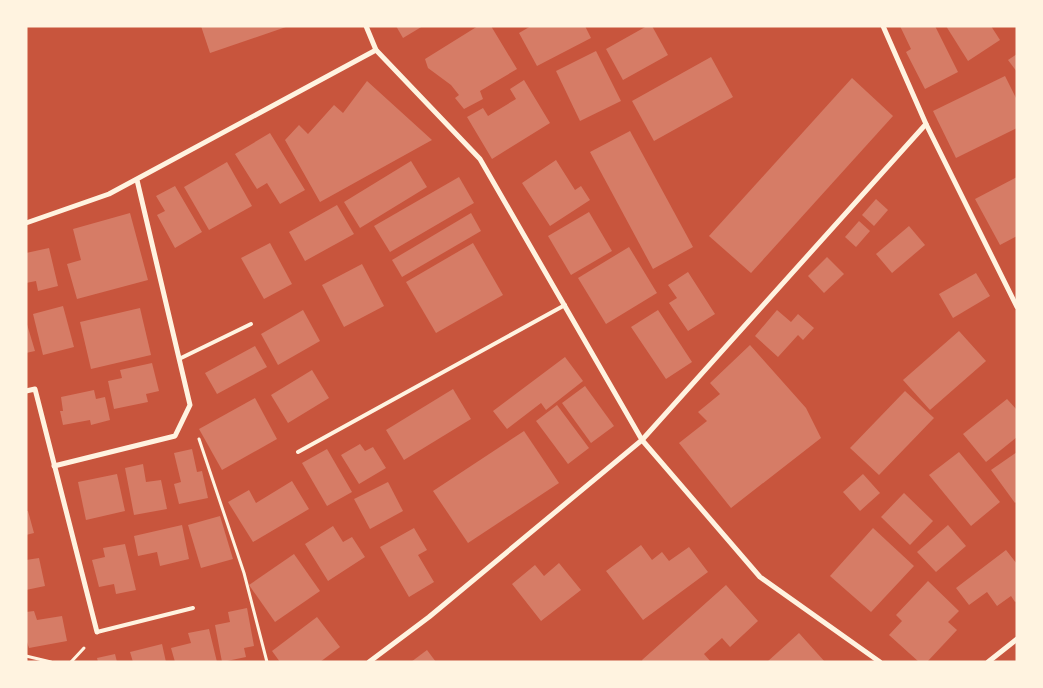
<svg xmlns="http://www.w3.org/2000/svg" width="1043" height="688" font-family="'DejaVu Sans',sans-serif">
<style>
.building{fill:#d67c66}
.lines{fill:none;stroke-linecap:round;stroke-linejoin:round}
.path{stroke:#fff3e0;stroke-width:3}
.service{stroke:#fff3e0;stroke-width:4}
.minor{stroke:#fff3e0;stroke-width:5}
</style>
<rect width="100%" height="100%" fill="#c8553d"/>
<g class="building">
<path d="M201 26H286V27L210 53Z"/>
<path d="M396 26H423L403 38Z"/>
<path d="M478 26H491L517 69 480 91 483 99 464 109 455 98 459 95 451 85 428 68 425 59Z"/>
<path d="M531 26H585L591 38 537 66 519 33Z"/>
<path d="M647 26H652L668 55 623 80 606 49Z"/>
<path d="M900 26H935L958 72 925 89 906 52 911 49Z"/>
<path d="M946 26H991L1000 40 968 61Z"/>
<path d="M596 51 621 101 580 121 556 71Z"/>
<path d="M1017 54V72L1008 60Z"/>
<path d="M711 57 733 97 654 141 632 101Z"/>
<path d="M1005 76 1017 100V128L956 158 933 111Z"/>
<path d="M852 78 893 116 751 273 709 236Z"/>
<path d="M524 80 550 123 492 159 467 117 483 108 488 116 516 99 510 89Z"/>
<path d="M367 81 432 140 320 202 285 140 299 125 308 134 334 105 343 113Z"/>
<path d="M630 131 693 247 653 269 590 152Z"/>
<path d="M270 133 305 190 280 204 267 183 257 189 235 154Z"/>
<path d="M556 160 575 190 581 186 590 200 550 226 522 183Z"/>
<path d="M411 161 427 187 360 228 344 202Z"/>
<path d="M227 162 252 206 209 230 184 187Z"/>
<path d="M459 177 474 203 390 252 374 226Z"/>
<path d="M1017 177V236L1000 245 975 199Z"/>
<path d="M175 186 202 232 175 248 157 215 165 211 156 196Z"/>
<path d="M876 199 888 210 874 226 862 215Z"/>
<path d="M337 205 354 234 305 261 289 232Z"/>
<path d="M589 212 612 251 571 275 548 236Z"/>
<path d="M130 213 148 280 77 299 67 264 81 260 73 229Z"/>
<path d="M471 213 481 231 402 277 392 260Z"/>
<path d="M859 221 870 231 856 247 845 237Z"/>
<path d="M909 226 925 245 892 273 876 254Z"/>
<path d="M270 243 292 284 264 299 241 258Z"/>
<path d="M473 243 503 295 436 333 406 282Z"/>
<path d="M629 247 657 293 606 324 578 278Z"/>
<path d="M49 248 58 286 38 291 36 281 26 283V253Z"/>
<path d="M827 257 844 274 824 293 808 276Z"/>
<path d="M362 264 384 306 344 327 322 285Z"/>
<path d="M688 272 715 314 688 331 669 303 677 298 668 285Z"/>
<path d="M976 273 990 296 953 318 939 294Z"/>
<path d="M63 306 74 347 43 355 33 314Z"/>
<path d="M140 308 151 355 91 369 80 322Z"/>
<path d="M303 310 320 341 278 365 261 334Z"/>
<path d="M658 310 692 362 666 379 631 327Z"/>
<path d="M777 310 791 322 798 314 814 328 803 340 798 335 778 357 755 336Z"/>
<path d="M26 321 35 351 26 353Z"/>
<path d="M959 331 986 361 930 410 903 380Z"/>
<path d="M750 345 806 408 821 438 731 508 679 443 707 421 698 412 720 394 710 383Z"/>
<path d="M255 346 267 367 217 394 205 373Z"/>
<path d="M565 357 583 381 546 410 541 403 507 429 493 411Z"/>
<path d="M152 363 159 391 146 394 148 402 114 409 108 381 122 378 120 370Z"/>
<path d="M312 370 329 398 288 423 271 395Z"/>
<path d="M585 386 614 426 591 443 562 403Z"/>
<path d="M453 389 471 419 404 460 386 430Z"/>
<path d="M94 390 96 399 105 397 110 420 91 425 90 420 63 425 60 411H63L61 397Z"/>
<path d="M905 391 934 418 879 475 850 448Z"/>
<path d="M255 398 277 439 222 470 199 429Z"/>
<path d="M1007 399 1017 410V437L986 462 963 434Z"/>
<path d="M557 405 589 448 568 464 536 421Z"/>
<path d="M524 431 559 483 468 543 433 491Z"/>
<path d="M360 444 365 451 373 447 386 468 359 484 341 455Z"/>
<path d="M192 449 197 472 202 471 208 498 179 504 174 484 181 482 174 453Z"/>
<path d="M327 449 352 492 327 506 302 463Z"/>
<path d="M959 452 1000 502 971 526 929 475Z"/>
<path d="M1017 452V501L1015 503 991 470Z"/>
<path d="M143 464 146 482 161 480 167 509 134 515 125 468Z"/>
<path d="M117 474 125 511 86 520 78 482Z"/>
<path d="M863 474 880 493 860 511 843 492Z"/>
<path d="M292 481 309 509 253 542 228 502 249 490 256 503Z"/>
<path d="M388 482 403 511 370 529 354 499Z"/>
<path d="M904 493 933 521 910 545 881 517Z"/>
<path d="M26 511H28L34 533 26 535Z"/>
<path d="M220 516 233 559 201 568 188 525Z"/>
<path d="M182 525 189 559 160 566 157 552 138 556 134 536Z"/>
<path d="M948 525 966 546 936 572 917 552Z"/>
<path d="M333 526 343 542 352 537 365 557 328 581 305 544Z"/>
<path d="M414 528 427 550 418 555 434 582 409 597 380 547Z"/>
<path d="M873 528 914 566 871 612 830 576Z"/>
<path d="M125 544 136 590 116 594 114 584 99 587 92 560 105 557 103 548Z"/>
<path d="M641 545 652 560 662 552 669 561 689 547 708 572 643 620 606 571Z"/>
<path d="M1006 550 1017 564V601L1015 602 1011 596 997 606 987 592 969 605 956 588Z"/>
<path d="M294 554 320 591 275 622 249 585Z"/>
<path d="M39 558 45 586 26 590V560Z"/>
<path d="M559 563 581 590 541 621 512 584 535 565 544 576Z"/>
<path d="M928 581 959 611 948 622 957 630 927 662H919L889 635 902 621 896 615Z"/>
<path d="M726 585 758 621 730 647 722 638 704 654 711 662H643L642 660Z"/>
<path d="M247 608 254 646 244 648 246 657 222 662 215 625 230 622 228 612Z"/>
<path d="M34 611 37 620 62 616 67 641 29 648 26 639V612Z"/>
<path d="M317 617 340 647 320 662H280L272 651Z"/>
<path d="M209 629 217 662H175L171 648 191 643 188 633Z"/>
<path d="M799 633 825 662H767Z"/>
<path d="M162 644 166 662H133L130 652Z"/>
<path d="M427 650 436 662H411Z"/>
<path d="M115 654 117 662H98L97 658Z"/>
</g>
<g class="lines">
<g class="path">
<path d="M199 439 244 573 267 662"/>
<path d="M26 656 51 662"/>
<path d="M71 662 84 648"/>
</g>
<g class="service">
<path d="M179 359 251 324"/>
<path d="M298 452 565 305"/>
<path d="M97 632 193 608"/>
</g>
<g class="minor">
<path d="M366 26 376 50 480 159 642 440 760 577 880 662"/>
<path d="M883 26 926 124 1017 307"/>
<path d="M26 223 109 194 376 50"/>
<path d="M26 391 35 389 97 632"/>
<path d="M54 466 175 436 190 405 137 180"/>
<path d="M369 662 429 617 642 440 926 124"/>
<path d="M988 662 1017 639"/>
</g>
</g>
<rect width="1043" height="688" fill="none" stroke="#fff3e0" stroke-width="55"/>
</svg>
